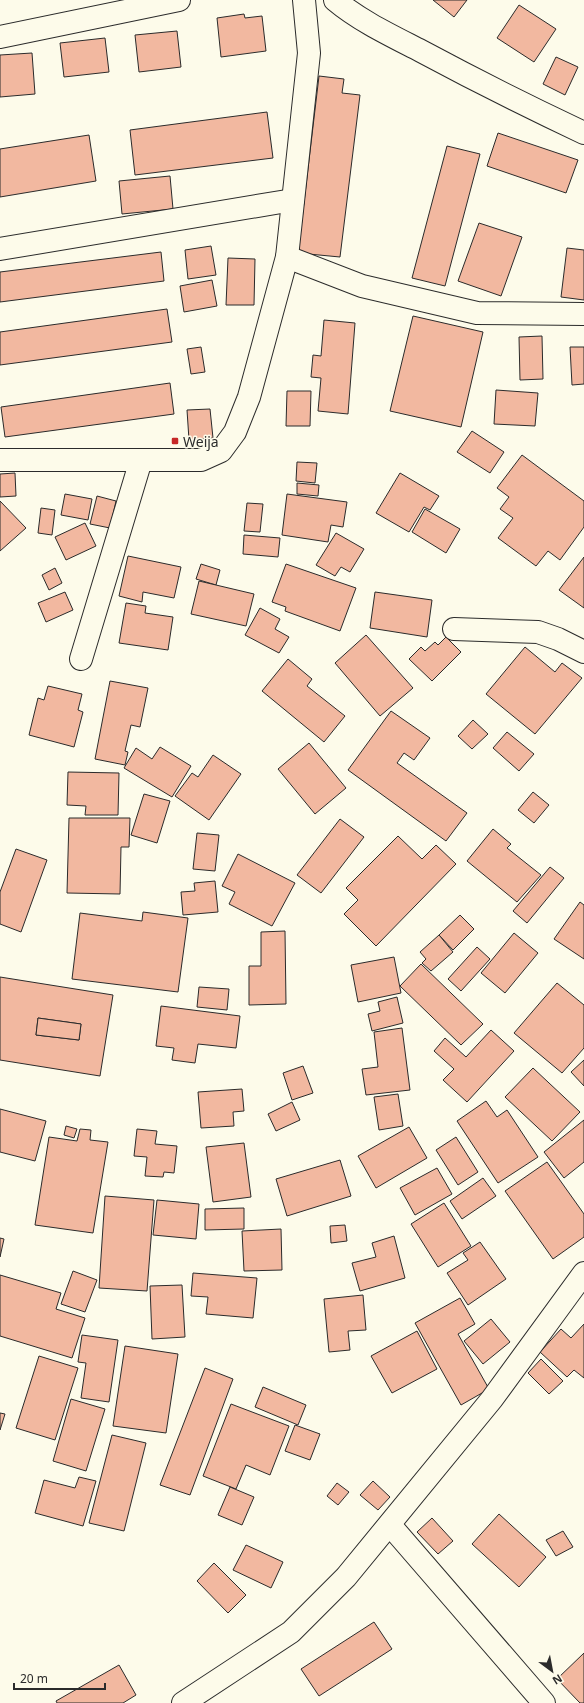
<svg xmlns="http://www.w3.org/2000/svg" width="584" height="1703" font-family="'Noto Sans',sans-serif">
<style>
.building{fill:#f2b8a0;stroke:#2b2b2b;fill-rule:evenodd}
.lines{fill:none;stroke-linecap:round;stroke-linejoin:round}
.minor-casing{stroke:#2b2b2b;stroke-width:24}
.minor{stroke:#fdfbea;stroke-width:22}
.poi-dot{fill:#c62828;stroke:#fdfbea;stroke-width:1.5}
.labels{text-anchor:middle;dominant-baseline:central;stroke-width:3;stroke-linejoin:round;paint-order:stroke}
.poi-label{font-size:14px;fill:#2b2b2b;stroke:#fdfbea;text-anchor:start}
</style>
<rect width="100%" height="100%" fill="#fdfbea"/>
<g class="building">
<path d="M433 0H467L454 17Z"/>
<path d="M519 5 556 29 534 62 497 38Z"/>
<path d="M244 14 245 18 262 16 266 51 221 57 217 18Z"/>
<path d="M177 31 181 67 139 72 135 35Z"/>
<path d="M105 38 109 72 64 77 60 43Z"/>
<path d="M32 53 35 94 0 97V55Z"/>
<path d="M556 57 578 67 565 95 543 84Z"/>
<path d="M319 76 344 79 342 93 360 95 340 257 298 253Z"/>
<path d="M267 112 273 158 135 175 130 130Z"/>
<path d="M498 133 578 160 566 193 487 166Z"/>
<path d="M89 135 96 181 0 197V149Z"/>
<path d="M447 146 480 154 445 286 412 278Z"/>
<path d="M170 176 173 209 122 214 119 181Z"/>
<path d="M479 223 522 237 501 296 458 281Z"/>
<path d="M211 246 216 275 188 279 185 250Z"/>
<path d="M567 248 584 250V300L561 297Z"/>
<path d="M161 252 164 281 0 302V272Z"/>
<path d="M228 258 255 259 254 305H226Z"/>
<path d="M212 280 217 306 184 312 180 286Z"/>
<path d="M167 309 172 342 0 365V332Z"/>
<path d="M413 316 483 332 461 427 390 411Z"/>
<path d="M324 320 355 323 348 414 318 411 321 378 311 377 313 355 321 356Z"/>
<path d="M542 336 543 379 520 380 519 337Z"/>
<path d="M201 347 205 372 191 374 187 349Z"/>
<path d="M570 347H584V384L572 385Z"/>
<path d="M170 383 174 414 5 437 1 407Z"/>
<path d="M496 390 538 393 535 426 494 424Z"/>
<path d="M287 391H311L310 426H286Z"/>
<path d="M210 409 213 438 189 440 187 410Z"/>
<path d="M472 431 504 452 490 473 457 452Z"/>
<path d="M522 455 584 501V527L560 560 548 551 536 566 498 538 513 518 500 509 509 497 497 488Z"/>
<path d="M297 462 317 463 315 483 296 481Z"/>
<path d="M15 473 16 496 0 497V474Z"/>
<path d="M400 473 439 496 430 510 424 507 409 532 376 513Z"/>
<path d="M297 483 319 485 318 496 297 494Z"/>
<path d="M65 494 92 499 88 520 61 515Z"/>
<path d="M287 494 347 502 343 527 331 525 328 542 282 535Z"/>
<path d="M97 496 116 501 110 528 90 524Z"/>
<path d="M0 501 26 528 0 551Z"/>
<path d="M247 503 263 504 260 532 244 531Z"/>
<path d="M41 508 55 510 52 535 38 533Z"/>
<path d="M425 509 460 529 446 553 412 532Z"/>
<path d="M85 523 96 546 66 560 55 537Z"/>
<path d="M336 533 364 549 350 572 341 567 335 576 316 565Z"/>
<path d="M244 535 280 538 278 557 243 554Z"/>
<path d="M128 556 181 567 174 598 143 592 142 602 119 596Z"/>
<path d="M584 557V608L559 590Z"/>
<path d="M201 564 220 570 216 585 196 579Z"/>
<path d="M286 564 356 588 340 631 285 611 286 607 272 602Z"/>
<path d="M55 568 62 583 49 590 42 575Z"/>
<path d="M199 581 254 594 246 626 191 614Z"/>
<path d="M65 592 73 610 46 622 38 603Z"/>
<path d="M375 592 432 600 427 637 370 628Z"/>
<path d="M126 603 146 606 145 613 173 617 168 650 119 643Z"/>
<path d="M260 608 280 619 275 629 289 637 279 653 245 635Z"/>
<path d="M366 635 413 688 380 716 335 663Z"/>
<path d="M446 637 461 652 432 681 409 659 421 647 425 651 435 642 438 645Z"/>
<path d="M525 647 555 672 562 663 582 678 535 734 486 694Z"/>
<path d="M288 659 312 679 307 686 345 716 324 742 262 691Z"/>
<path d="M110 681 148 688 140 727 131 725 125 751 128 752 125 765 95 759Z"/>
<path d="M48 686 82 694 78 710 83 712 74 747 29 735 38 698 44 700Z"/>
<path d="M391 711 430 738 414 760 404 753 397 763 467 813 446 841 348 770Z"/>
<path d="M473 720 488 734 472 749 458 736Z"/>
<path d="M507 732 534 754 519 771 493 748Z"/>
<path d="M309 743 346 788 315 814 278 769Z"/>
<path d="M160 747 191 766 172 797 124 768 136 748 152 759Z"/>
<path d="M213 755 241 774 209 820 175 796 192 773 198 777Z"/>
<path d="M68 772 119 773 118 815H85L86 806 67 805Z"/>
<path d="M533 792 549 805 534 823 518 810Z"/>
<path d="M144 794 170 801 157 843 131 835Z"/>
<path d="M69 818H130L129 847H121L120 894 67 893Z"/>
<path d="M340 819 364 837 321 893 297 875Z"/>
<path d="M493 829 511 844 507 848 541 875 517 902 467 861Z"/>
<path d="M197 833 219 835 215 871 193 869Z"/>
<path d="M398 836 422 859 436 845 456 864 376 946 344 914 358 900 346 888Z"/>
<path d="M16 849 47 860 21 932 0 924V892Z"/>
<path d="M238 854 295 883 272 926 229 904 235 892 222 886Z"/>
<path d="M550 867 564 878 527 923 513 911Z"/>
<path d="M215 881 218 912 183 915 181 892 195 891 194 883Z"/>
<path d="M580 902 584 905V959L554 939Z"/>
<path d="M143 912 188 918 178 992 72 979 80 913 142 921Z"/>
<path d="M460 915 474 929 453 950 439 935Z"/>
<path d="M285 931 286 1004 249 1005V966H261V932Z"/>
<path d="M514 933 538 953 505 993 481 973Z"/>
<path d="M439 935 453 952 431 971 422 963 426 959 420 952Z"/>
<path d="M477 947 490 959 461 991 448 979Z"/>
<path d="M394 957 401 993 358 1002 351 965Z"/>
<path d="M421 964 483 1024 461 1045 400 986Z"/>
<path d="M0 977 113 995 100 1076 0 1060ZM38 1018 81 1024 79 1040 36 1035Z"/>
<path d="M557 983 584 1005V1048L562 1073 514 1033Z"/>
<path d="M199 987 229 989 227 1010 197 1007Z"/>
<path d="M397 997 403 1023 372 1031 368 1014 380 1011 378 1002Z"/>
<path d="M161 1006 240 1016 236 1048 198 1044 195 1063 172 1060 174 1048 156 1046Z"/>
<path d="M38 1018 81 1024 79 1040 36 1035Z"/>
<path d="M402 1028 410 1090 366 1095 362 1069 378 1067 374 1032Z"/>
<path d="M491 1030 514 1051 467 1102 443 1080 454 1069 434 1051 445 1038 466 1057Z"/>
<path d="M584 1060V1086L571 1072Z"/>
<path d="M303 1066 313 1093 292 1100 283 1073Z"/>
<path d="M533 1068 580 1112 552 1141 505 1097Z"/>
<path d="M242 1089 244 1111 233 1112 234 1126 201 1128 198 1092Z"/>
<path d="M398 1094 403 1126 379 1130 374 1097Z"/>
<path d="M486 1101 497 1117 507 1110 538 1157 498 1183 457 1121Z"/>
<path d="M292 1102 300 1120 276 1131 268 1114Z"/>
<path d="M0 1109 46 1121 35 1161 0 1152Z"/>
<path d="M584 1120V1162L564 1178 544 1152Z"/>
<path d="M66 1126 77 1129 74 1138 64 1135Z"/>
<path d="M409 1127 427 1158 376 1188 358 1156Z"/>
<path d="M80 1129 91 1130 90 1140 108 1142 93 1233 35 1225 49 1137 77 1141Z"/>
<path d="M137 1129 157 1131 155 1144 177 1146 174 1173 164 1172 163 1177 145 1176 147 1157 134 1156Z"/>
<path d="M456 1137 478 1172 458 1185 436 1150Z"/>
<path d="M244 1143 251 1197 213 1202 206 1147Z"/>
<path d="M340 1160 351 1196 287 1216 276 1179Z"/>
<path d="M547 1162 584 1214V1237L553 1259 505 1191Z"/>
<path d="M437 1168 452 1194 415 1215 400 1188Z"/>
<path d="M483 1178 496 1196 462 1219 450 1201Z"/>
<path d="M105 1196 154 1200 147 1291 99 1288Z"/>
<path d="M157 1200 199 1204 196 1239 153 1235Z"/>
<path d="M444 1203 471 1246 438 1267 411 1224Z"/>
<path d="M244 1208V1229L205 1230V1209Z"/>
<path d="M345 1225 347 1241 331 1243 330 1226Z"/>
<path d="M281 1229 282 1270 244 1271 242 1231Z"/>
<path d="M394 1236 405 1278 360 1291 352 1263 376 1257 372 1243Z"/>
<path d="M0 1238 4 1239 0 1257Z"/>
<path d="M480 1242 506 1279 468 1305 447 1273 468 1260 463 1253Z"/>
<path d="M73 1271 97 1280 85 1312 61 1304Z"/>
<path d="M193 1273 257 1278 253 1318 206 1314 208 1297 191 1296Z"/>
<path d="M0 1275 61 1293 56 1309 85 1318 72 1358 0 1336Z"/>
<path d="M182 1285 185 1337 152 1339 150 1286Z"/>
<path d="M363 1295 366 1330 348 1331 350 1350 329 1352 324 1299Z"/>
<path d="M460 1298 475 1324 458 1334 489 1389 461 1405 415 1323Z"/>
<path d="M491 1319 510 1342 483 1364 464 1341Z"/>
<path d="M584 1324V1378L574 1370 567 1377 540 1352 561 1329 571 1338Z"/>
<path d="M417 1331 437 1369 392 1393 371 1356Z"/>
<path d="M82 1335 118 1340 109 1402 81 1398 86 1363 78 1362Z"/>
<path d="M125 1346 178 1354 166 1433 113 1426Z"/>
<path d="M39 1356 78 1368 55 1440 16 1428Z"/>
<path d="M541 1359 563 1381 549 1394 528 1373Z"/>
<path d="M205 1368 233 1379 190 1495 160 1485Z"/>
<path d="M263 1387 306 1405 298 1425 255 1407Z"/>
<path d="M71 1399 105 1409 86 1471 53 1461Z"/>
<path d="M231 1404 289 1426 270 1475 246 1465 236 1489 203 1476Z"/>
<path d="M0 1413 5 1414 0 1430Z"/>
<path d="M295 1425 320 1434 310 1460 285 1451Z"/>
<path d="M112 1435 146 1443 124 1531 89 1523Z"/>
<path d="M79 1477 96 1481 83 1526 35 1513 44 1480 75 1488Z"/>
<path d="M373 1481 390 1497 378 1510 360 1495Z"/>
<path d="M337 1483 349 1492 338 1505 327 1496Z"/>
<path d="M230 1487 254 1497 242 1525 218 1515Z"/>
<path d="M499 1514 546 1557 519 1587 472 1544Z"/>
<path d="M432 1518 453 1541 438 1554 417 1532Z"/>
<path d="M563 1531 573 1547 556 1556 546 1540Z"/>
<path d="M246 1545 283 1562 271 1588 233 1570Z"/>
<path d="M214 1563 246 1595 228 1613 197 1581Z"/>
<path d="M374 1622 392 1649 319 1696 301 1669Z"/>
<path d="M584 1653V1703H580L557 1679Z"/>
<path d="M119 1665 136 1695 123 1703H57L56 1701Z"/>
</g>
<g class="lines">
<defs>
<g id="minor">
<path d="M335 0C360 21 392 36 421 51 475 80 529 107 584 133"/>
<path d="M0 37 179 0"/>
<path d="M0 249 293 200"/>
<path d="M287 257 362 286 477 313 584 314"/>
<path d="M0 460H201L221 451 235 432 249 397 287 257 309 53 304 0"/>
<path d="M454 629 538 632 558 639 584 652"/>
<path d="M81 659 141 460"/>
<path d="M390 1525 544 1703"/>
<path d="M183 1703 291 1632 346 1577 492 1399 584 1273"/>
</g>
</defs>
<use href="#minor" class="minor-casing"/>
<use href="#minor" class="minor"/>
</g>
<rect class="poi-dot" x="171" y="437" width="8" height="8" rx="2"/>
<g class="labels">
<g class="poi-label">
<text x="183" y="441">Weija</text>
</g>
</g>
<g transform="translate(552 1671) rotate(148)" stroke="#fdfbea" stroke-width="3" paint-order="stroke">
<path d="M0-3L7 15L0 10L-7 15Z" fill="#2b2b2b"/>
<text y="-6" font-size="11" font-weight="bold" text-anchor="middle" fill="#2b2b2b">N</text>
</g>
<path d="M14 1683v6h91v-6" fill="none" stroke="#2b2b2b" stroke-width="2"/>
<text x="20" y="1683" font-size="12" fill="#2b2b2b" stroke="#fdfbea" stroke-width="3" paint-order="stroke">20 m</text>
</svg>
